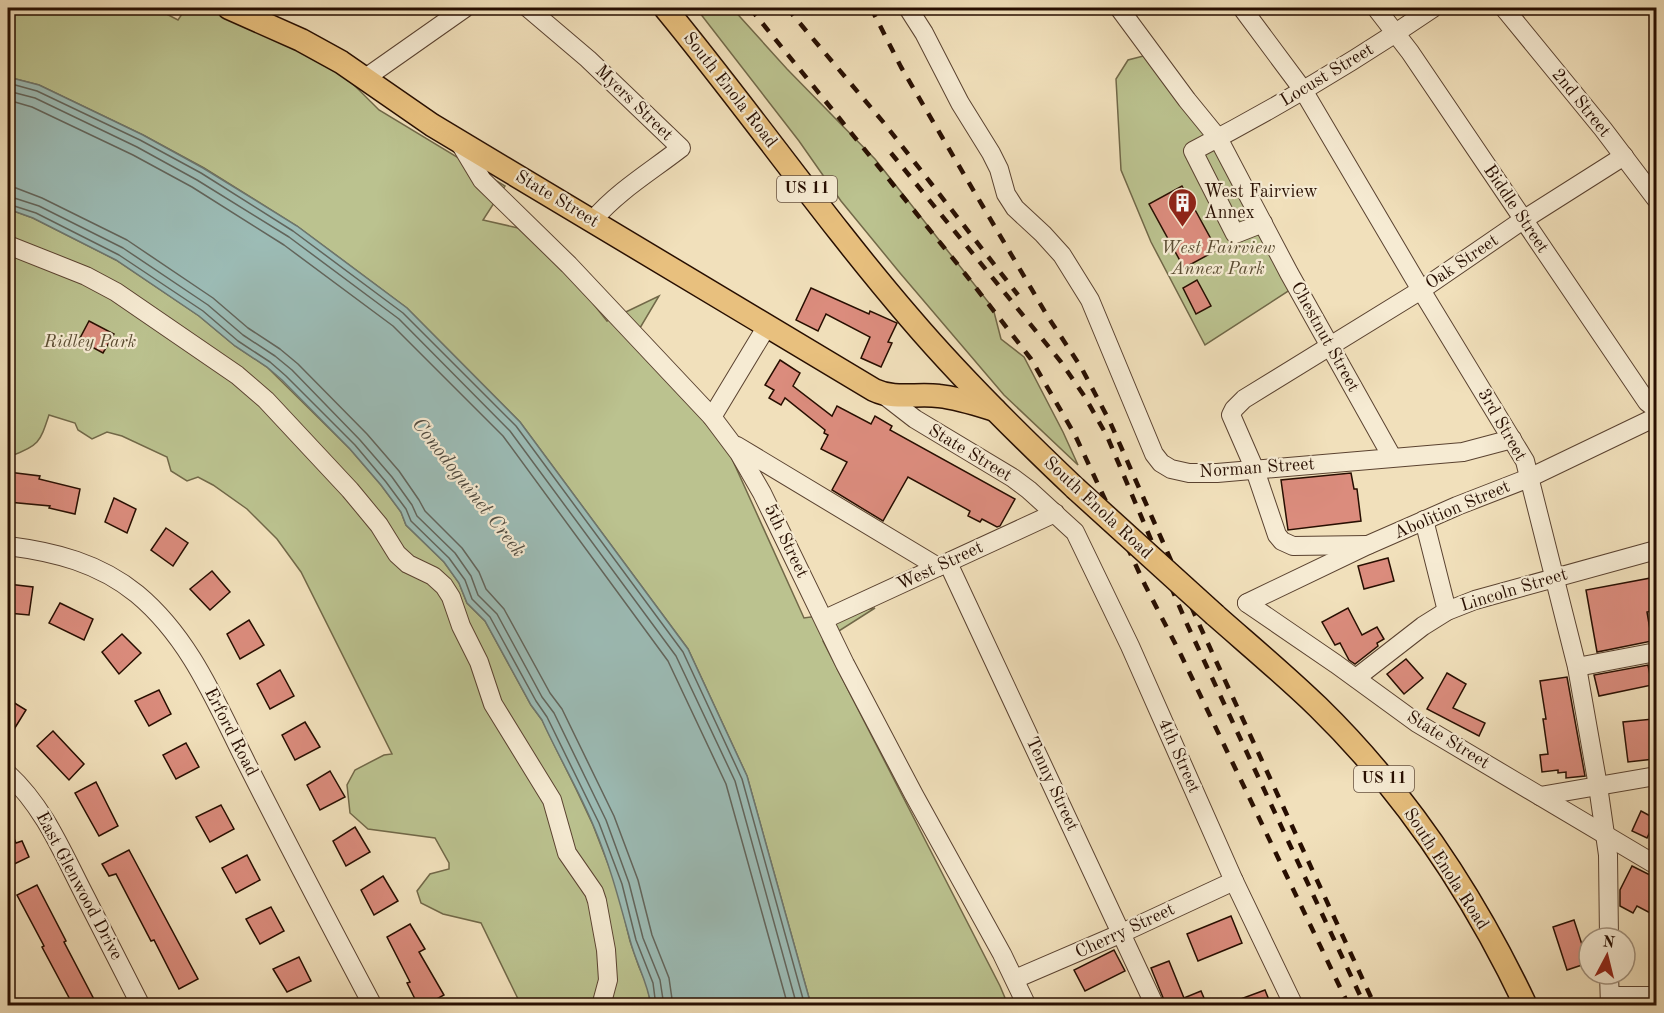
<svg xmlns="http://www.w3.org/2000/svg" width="1664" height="1013" font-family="'Old Standard TT',serif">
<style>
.green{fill:#bbc28f;stroke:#716848;stroke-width:1.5}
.water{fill:#9cbcb6;stroke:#6d766e;stroke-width:1.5}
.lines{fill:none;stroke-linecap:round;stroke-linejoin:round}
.shore{stroke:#62655c;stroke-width:1.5}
.building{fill:#db8c7d;stroke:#270e01;stroke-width:1.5}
.minor-casing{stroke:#5a4230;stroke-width:20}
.major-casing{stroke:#270e01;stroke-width:25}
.minor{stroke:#f6ebd3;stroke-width:18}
.major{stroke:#e8c07e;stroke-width:22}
.rail{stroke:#270e01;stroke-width:4.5;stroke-dasharray:10 10;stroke-linecap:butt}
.major-bridge-casing{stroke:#270e01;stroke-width:25;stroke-linecap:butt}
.major-bridge{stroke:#e8c07e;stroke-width:22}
.labels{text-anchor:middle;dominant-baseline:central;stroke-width:4.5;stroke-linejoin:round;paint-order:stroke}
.shield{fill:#f6ebd3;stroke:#655040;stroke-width:1.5}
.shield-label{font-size:16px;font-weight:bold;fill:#270e01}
.street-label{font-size:18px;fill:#270e01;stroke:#f6ebd3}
.poi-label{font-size:18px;fill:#270e01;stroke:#f6ebd3;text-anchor:start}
.park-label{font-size:18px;font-style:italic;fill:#5b4d33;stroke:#f6ebd3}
.water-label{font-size:20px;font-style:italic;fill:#504b40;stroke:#f6ebd3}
</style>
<rect width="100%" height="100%" fill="#f1e0bb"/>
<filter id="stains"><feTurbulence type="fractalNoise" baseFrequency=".00333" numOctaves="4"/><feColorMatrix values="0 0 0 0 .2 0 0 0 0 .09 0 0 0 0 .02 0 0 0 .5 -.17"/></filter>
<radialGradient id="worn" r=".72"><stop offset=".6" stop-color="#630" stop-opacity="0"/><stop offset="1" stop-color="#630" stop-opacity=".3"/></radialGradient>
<g class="green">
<path d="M8 8H155L178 20 186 8H213L337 68 379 110 505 186 483 220 536 232 607 321 659 296 634 338 723 439 804 618 875 608 823 641 1000 986 1008 1005H811L747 776 688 649 520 422 407 308 297 226 204 168 143 135 39 85 8 77Z"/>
<path d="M696 8H732L787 69 875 159 993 308 1001 339 1024 357 1063 432 1078 465 1004 395 900 273 841 201 799 141Z"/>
<path d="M1147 55 1214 145 1293 288 1205 345 1151 242 1121 170 1116 79 1128 60Z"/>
<path d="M8 209 33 218 116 260 199 316 235 346 267 367 350 449 381 485 401 512 406 525 444 562 459 583 467 603 485 621 531 705 542 720 576 789 593 825 617 887 630 941 639 967 647 985 651 1005H521L481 923 443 914 421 903 417 891 430 874 449 869V863L435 838 368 829 350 813 347 785 355 770 384 755 392 754 301 572 277 539 247 509 213 485 198 477 187 481 171 471 167 457 122 436 107 432 92 439 78 430 75 423 49 415C40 442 39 446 11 456L8 454V413L9 411 8 410Z"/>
</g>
<path class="water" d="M8 77 39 85 143 135 203 168 297 226 407 308 520 422 688 649 747 776 811 1005H651C647 981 636 963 630 940 619 900 610 865 594 827 579 790 558 756 542 720L531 705 485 621 467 603 459 583 444 562 406 525 401 512 381 485 350 449 282 380 267 367 235 346 199 316 116 260 33 218 8 209Z"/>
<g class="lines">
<g class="shore">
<path d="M8 83 37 91 140 140 201 173 293 231 403 313 516 426 683 652 742 779 805 1006"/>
<path d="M8 91 35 98 137 147 197 180 289 237 399 319 510 431 676 656 735 781 797 1006"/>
<path d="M8 100 32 107 133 155 192 187 284 245 393 326 503 436 668 661 726 784 788 1006"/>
<path d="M8 187 16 188 42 198 127 240 213 298 248 328 280 349 298 364 367 434 399 471 419 500 425 511 462 548 479 572 486 589 504 609 550 693 562 709 614 816 638 880 652 935 669 978 673 1006"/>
<path d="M8 196 39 206 123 248 208 305 243 335 275 356 292 370 360 440 392 477 412 505 417 516 455 553 471 576 478 595 497 614 542 697 554 713 606 820 629 883 643 938 660 980 664 1006"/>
<path d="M8 204 36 213 119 255 203 311 238 341 270 362 286 376 355 445 386 482 406 509 411 521 449 558 465 580 472 599 490 617 536 701 547 717 599 823 622 884 636 940 653 983 656 1006"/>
</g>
</g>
<g class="building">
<path d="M1182 186 1217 250 1184 268 1149 204Z"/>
<path d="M1197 280 1211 306 1196 314 1183 288Z"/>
<path d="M811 288 869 314 870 311 897 323 888 342 892 343 881 367 861 358 870 337 826 314 818 331 796 320Z"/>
<path d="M89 321 114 334 103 353 79 340Z"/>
<path d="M780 360 800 373 793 386 832 416 837 406 871 424 875 416 892 426 890 430 1015 499 1000 526 997 527 982 519 980 522 968 516 970 511 908 477 883 521 832 490 847 462 821 449 828 435 824 433 825 430 785 398 781 405 769 398 774 390 765 385Z"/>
<path d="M8 472 40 476 39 479 80 489 75 514 49 508 50 506 8 502Z"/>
<path d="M1351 473 1354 489H1357L1361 521 1288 530 1281 480Z"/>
<path d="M114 498 136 509 127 533 105 522Z"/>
<path d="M166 528 188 543 173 566 151 550Z"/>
<path d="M1388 558 1394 581 1364 589 1358 566Z"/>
<path d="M212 571 230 592 210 610 190 589Z"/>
<path d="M1656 577V610L1647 612 1652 641 1597 652 1586 590Z"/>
<path d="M8 584 33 587 29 615 8 613Z"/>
<path d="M60 603 93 619 84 640 49 623Z"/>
<path d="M1348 608 1362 635 1377 627 1384 639 1377 643 1378 646 1355 664 1349 660 1340 643 1335 645 1322 622Z"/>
<path d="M249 620 264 645 240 659 227 634Z"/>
<path d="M122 634 141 653 119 674 102 652Z"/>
<path d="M1406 659 1423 678 1404 694 1387 674Z"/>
<path d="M1648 665 1652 685 1599 696 1594 675Z"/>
<path d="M280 670 294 696 270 709 257 684Z"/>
<path d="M1447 673 1466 684 1453 708 1485 723 1479 736 1427 709Z"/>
<path d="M1567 677 1585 776 1566 778V772L1558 773V770L1542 772 1540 755 1548 754 1543 719H1546L1540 681Z"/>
<path d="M159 690 171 714 149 726 135 701Z"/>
<path d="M8 699 26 710 8 739Z"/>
<path d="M1653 719 1656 747 1653 748 1654 759 1628 762 1623 722Z"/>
<path d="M305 722 320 747 295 760 282 735Z"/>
<path d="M53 731 84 764 69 780 37 746Z"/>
<path d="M186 743 199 767 176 779 163 755Z"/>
<path d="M330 771 345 797 320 810 307 785Z"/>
<path d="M96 782 118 826 99 836 75 793Z"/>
<path d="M221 805 234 829 210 842 196 817Z"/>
<path d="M1641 811 1656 819 1647 838 1632 831Z"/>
<path d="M8 825 16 843 22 841 29 857 8 867Z"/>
<path d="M355 827 370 852 346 866 333 841Z"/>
<path d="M129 850 198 979 179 989 154 940 151 941 116 874 109 876 102 864Z"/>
<path d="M247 855 260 880 236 893 222 868Z"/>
<path d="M1632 866 1656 878V916L1637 906 1633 913 1620 906V890Z"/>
<path d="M383 876 398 901 374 915 361 890Z"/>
<path d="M37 885 66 941 64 942 97 1005H73L42 947 44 946 17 895Z"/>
<path d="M271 907 284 931 260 944 246 919Z"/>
<path d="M1231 916 1242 943 1198 961 1187 934Z"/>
<path d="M1574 920 1588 963 1567 970 1553 927Z"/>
<path d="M410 924 425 949 419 952 444 995 426 1005H418L407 983 410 982 387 937Z"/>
<path d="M1114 950 1125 971 1085 991 1074 970Z"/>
<path d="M299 957 311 981 287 992 273 969Z"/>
<path d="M1169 961 1184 998 1201 991 1207 1005H1166L1151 968Z"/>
<path d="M1265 990 1271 1005H1228L1227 1004Z"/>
</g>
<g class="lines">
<defs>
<g id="minor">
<path d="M528 8 588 59 681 148C650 172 618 191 593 220"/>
<path d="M908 8 924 33 960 103 991 153 999 169 1006 194 1015 208 1043 234 1062 255 1090 300 1154 454 1161 463 1171 469 1189 473H1217L1463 452 1512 439"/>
<path d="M1119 8 1187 100 1218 138 1289 273 1392 457"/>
<path d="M1242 8 1303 90 1421 290 1525 461 1577 667 1598 786 1608 855 1609 938"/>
<path d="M1376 8 1410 52 1647 402 1656 409"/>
<path d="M1504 8 1603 129 1656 199"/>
<path d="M364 79 465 8"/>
<path d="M458 140 482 180 569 265 712 417 739 453 762 493 845 664 914 795 1002 954 1027 1006"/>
<path d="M1263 223 1235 234 1193 151C1276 108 1357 60 1433 8"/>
<path d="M8 245 86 276 116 292 237 375 266 400 350 490 379 525 397 554 408 564 433 576 444 586 451 597 461 626 479 662 493 704 552 800 567 853 594 892 597 901 606 950 608 980 601 1006"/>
<path d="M884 395 915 419 1013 478 1029 490 1075 532 1130 646 1234 881 1294 1006"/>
<path d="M712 417 767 326"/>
<path d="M737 446 938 567"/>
<path d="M1424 520 1447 611"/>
<path d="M1368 545 1293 546 1282 541 1277 535 1255 470 1231 415 1234 409 1244 399 1421 290 1523 220 1624 156"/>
<path d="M8 546C55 552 99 563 137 594 191 639 216 703 247 764 288 845 330 925 373 1006"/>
<path d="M948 563 1155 1006"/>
<path d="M1247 603 1336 664 1417 723 1656 865"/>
<path d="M1247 603 1368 545 1457 506 1529 478 1656 417"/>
<path d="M825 619 1055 513"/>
<path d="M1577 667 1656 652"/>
<path d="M1356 678 1423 626 1447 611 1475 600 1656 550"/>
<path d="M8 774C45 808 63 854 86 898 104 934 123 970 141 1006"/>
<path d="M1540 796 1656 776"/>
<path d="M1609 974 1610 1006"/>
<path d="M1015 979 1122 933 1234 881"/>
<path d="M1610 996H1656"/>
</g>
<g id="major">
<path d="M229 8 301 40 341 62 432 125 874 390C895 400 917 393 939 396 958 398 976 404 995 410"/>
<path d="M665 8C749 110 824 218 910 318 961 378 1018 434 1075 488"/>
<path d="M1215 615C1249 645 1285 675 1318 707 1405 792 1474 896 1526 1006"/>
</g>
</defs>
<use href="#minor" class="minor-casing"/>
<use href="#major" class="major-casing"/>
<use href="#minor" class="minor"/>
<use href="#major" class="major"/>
<g class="rail">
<path d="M750 8 959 266 1031 359 1075 435 1145 585 1181 655 1349 1006"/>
<path d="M787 8 884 123 1018 295"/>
<path d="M871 8 901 67 942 137 1048 317 1081 367 1110 422 1199 624 1375 1006"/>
<path d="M891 153 1061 362 1085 397 1107 436 1186 622 1365 1006"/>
</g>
<defs>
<path id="major-bridge" d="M1075 488 1215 615"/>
</defs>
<use href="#major-bridge" class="major-bridge-casing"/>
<use href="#major-bridge" class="major-bridge"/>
</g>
<defs>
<symbol id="building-pin" viewBox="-11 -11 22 30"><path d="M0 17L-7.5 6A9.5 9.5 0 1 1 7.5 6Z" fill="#8f2418" stroke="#f6ebd3"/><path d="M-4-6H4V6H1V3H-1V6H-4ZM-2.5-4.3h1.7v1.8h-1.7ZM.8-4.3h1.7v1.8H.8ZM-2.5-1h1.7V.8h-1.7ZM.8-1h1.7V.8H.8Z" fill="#fff"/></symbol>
</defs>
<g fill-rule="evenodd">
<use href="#building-pin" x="1166" y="186" width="33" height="45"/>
</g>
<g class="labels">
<g class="shield">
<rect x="777" y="176" width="60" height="26" rx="4.5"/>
<rect x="1354" y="766" width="60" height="26" rx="4.5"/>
</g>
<g class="shield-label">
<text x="807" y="189">US 11</text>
<text x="1384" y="779">US 11</text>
</g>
<g class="street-label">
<text transform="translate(1327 75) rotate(-31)">Locust Street</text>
<text transform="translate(730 90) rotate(52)">South Enola Road</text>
<text transform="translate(634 103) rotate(44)">Myers Street</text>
<text transform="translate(1581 103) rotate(51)">2nd Street</text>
<text transform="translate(557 199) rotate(31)">State Street</text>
<text transform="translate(1516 209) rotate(56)">Biddle Street</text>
<text transform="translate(1462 262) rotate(-34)">Oak Street</text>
<text transform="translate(1325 337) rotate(61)">Chestnut Street</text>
<text transform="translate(1502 425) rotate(60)">3rd Street</text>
<text transform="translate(970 453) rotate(31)">State Street</text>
<text transform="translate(1257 468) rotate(-4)">Norman Street</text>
<text transform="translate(1098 508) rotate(43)">South Enola Road</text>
<text transform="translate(1452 510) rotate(-23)">Abolition Street</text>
<text transform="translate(786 541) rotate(64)">5th Street</text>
<text transform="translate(940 566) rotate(-25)">West Street</text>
<text transform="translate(1514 590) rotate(-17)">Lincoln Street</text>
<text transform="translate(231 732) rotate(63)">Erford Road</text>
<text transform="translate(1448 740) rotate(32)">State Street</text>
<text transform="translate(1179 756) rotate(66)">4th Street</text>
<text transform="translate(1052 784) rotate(65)">Tenny Street</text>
<text transform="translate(1446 869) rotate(57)">South Enola Road</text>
<text transform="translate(79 886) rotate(62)">East Glenwood Drive</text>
<text transform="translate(1125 931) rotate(-25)">Cherry Street</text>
</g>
<g class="poi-label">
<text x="1204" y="192">West Fairview<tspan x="1204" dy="21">Annex</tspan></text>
</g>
<g class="park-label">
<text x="1218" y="248">West Fairview<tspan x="1218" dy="21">Annex Park</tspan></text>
<text x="90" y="342">Ridley Park</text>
</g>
<g class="water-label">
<text transform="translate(468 488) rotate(52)">Conodoguinet Creek</text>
</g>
</g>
<rect width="1664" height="1013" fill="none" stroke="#f1e0bb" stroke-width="30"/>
<rect x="9" y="9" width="1646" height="995" fill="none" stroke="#270e01" stroke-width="3"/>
<rect x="15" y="15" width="1634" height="983" fill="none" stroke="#270e01" stroke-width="1.5"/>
<g transform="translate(1607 956) rotate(7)"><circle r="28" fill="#f6ebd3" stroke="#a3937f" stroke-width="1.5"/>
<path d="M0-4.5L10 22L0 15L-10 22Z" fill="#8f2418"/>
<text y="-9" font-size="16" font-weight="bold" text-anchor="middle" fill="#270e01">N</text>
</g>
<rect width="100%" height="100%" filter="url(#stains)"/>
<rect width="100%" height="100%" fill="url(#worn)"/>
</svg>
